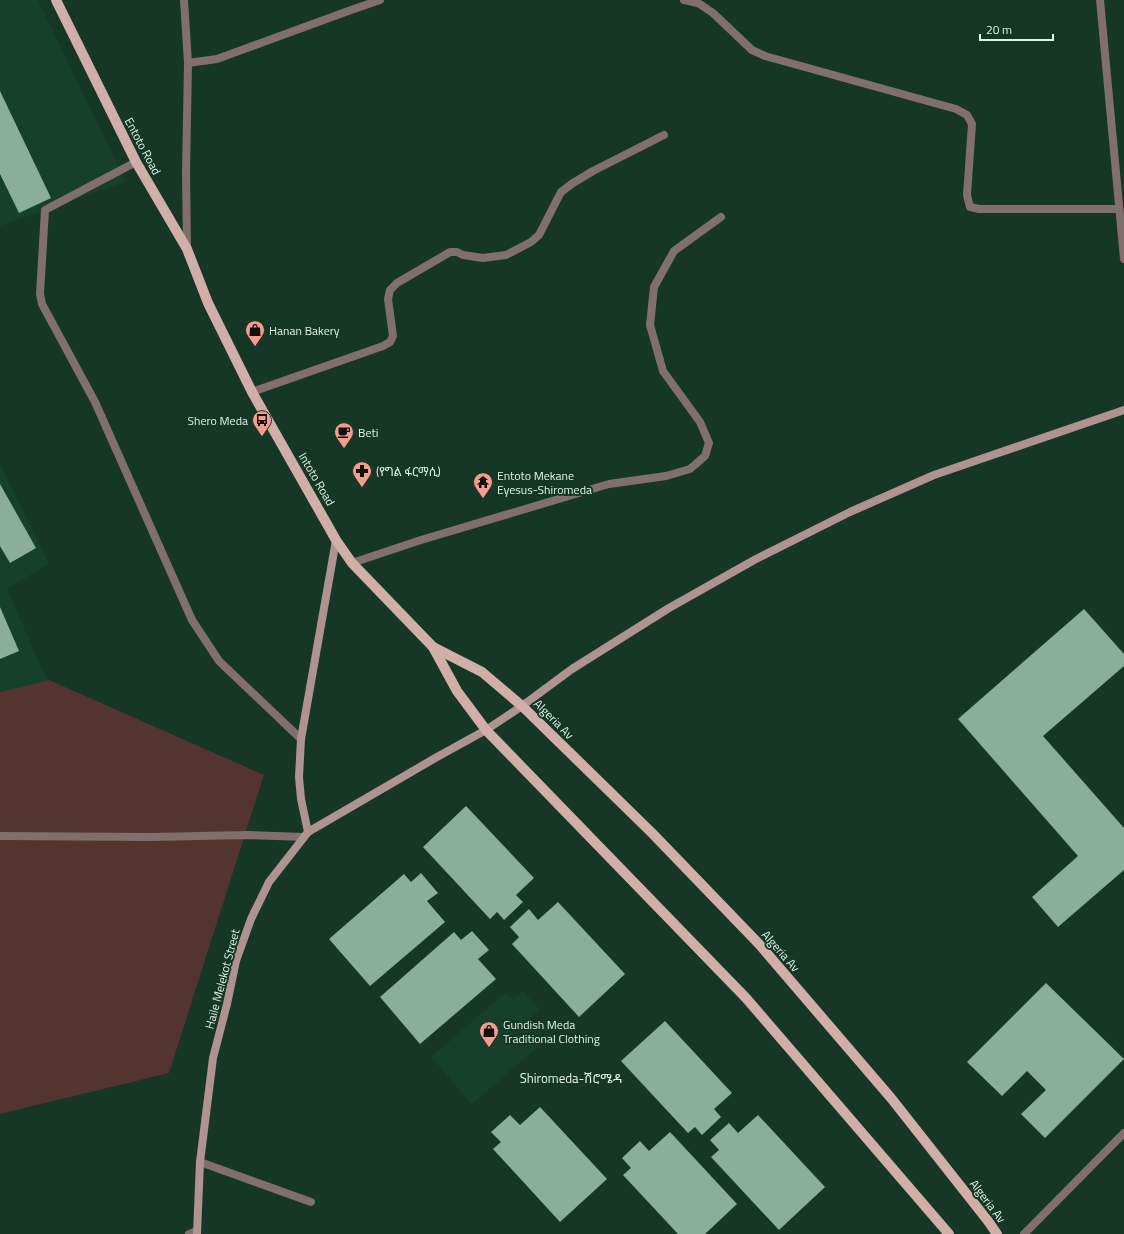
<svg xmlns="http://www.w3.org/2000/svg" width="1124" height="1234" font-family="'Titillium Web','Noto Sans Ethiopic',sans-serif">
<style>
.built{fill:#17402c}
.green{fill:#53342e}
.building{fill:#8aae9a}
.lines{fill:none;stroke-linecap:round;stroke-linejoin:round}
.lane{stroke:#806f6c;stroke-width:8}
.street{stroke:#806f6c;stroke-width:8}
.secondary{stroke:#ae938e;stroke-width:8}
.primary{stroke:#d1afa8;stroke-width:10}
.labels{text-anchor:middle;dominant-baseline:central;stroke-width:4;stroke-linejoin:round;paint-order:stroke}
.street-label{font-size:12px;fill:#e0f3e8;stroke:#163626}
.poi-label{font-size:12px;fill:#e0f3e8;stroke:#163626;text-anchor:start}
.neighbourhood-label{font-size:13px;fill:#e0f3e8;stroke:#163626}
</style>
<rect width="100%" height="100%" fill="#163626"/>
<g class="built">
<path d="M0 0H38L126 182 0 226Z"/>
<path d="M0 464 49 564 7 589 43 671 49 680 0 693Z"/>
<path d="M523 991 540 1010 529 1019 547 1039 472 1104 431 1057 506 992 513 1000Z"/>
</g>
<path class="green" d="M49 680 264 775 169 1073 0 1114V692Z"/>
<g class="building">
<path d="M0 91 51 198 19 213 0 174Z"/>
<path d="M0 484 36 548 10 563 0 546Z"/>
<path d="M0 607 19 651 0 659Z"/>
<path d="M1084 609 1124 654V666L1043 736 1124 828V870L1058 927 1032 897 1078 856 958 719Z"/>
<path d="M466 806 534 878 516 895 523 902 504 920 497 912 490 919 423 847Z"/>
<path d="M421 873 438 893 427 901 445 922 370 986 329 939 404 874 411 882Z"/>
<path d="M558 902 625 974 579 1017 512 944 519 937 510 927 529 909 538 920Z"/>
<path d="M472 931 489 950 478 959 496 979 420 1044 380 997 454 932 461 940Z"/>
<path d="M1046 983 1124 1059 1045 1138 1021 1114 1046 1090 1027 1071 1002 1096 967 1062Z"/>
<path d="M665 1021 732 1093 714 1109 721 1117 702 1135 695 1127 688 1133 621 1061Z"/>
<path d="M540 1107 607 1179 560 1222 493 1149 501 1142 491 1132 510 1115 520 1125Z"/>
<path d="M758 1115 825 1187 779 1230 711 1157 719 1150 710 1140 729 1123 738 1133Z"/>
<path d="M670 1132 737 1204 705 1234H678L623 1175 631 1168 622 1158 640 1141 649 1151Z"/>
</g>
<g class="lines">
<g class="lane">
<path d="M0 836 151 837 248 835 304 837"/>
<path d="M1024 1234 1124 1133"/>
</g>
<g class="street">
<path d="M184 0 188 63 186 172 187 248"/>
<path d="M684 0 698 3 713 13 752 50 765 56 956 109 967 115 972 124 967 195 970 207 979 209H1119"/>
<path d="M1100 0 1124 259"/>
<path d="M188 63 217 59 351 10 380 0"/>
<path d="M136 162 45 210 40 294 42 304 95 402 192 620 219 661 301 739"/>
<path d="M252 392 383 346 390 342 393 336 388 299 390 290 397 283 450 252H457L463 255 483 258 506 255 531 242 539 235 561 192 573 183 593 171 664 135"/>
<path d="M352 563 421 540 609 484 666 476 690 469 705 456 709 443 700 422 663 371 650 325 654 287 674 251 721 217"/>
<path d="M200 1162 311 1202"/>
<path d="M189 1234 197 1231"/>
</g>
<g class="secondary">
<path d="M308 832 301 799 299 777 301 739 336 540"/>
<path d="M197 1234 200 1162 213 1058 227 1004 236 961 251 919 269 882 308 832 437 757 486 730 522 706 572 669 669 608 756 559 850 512 934 475 1124 410"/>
</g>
<g class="primary">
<path d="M56 0 136 162 187 249 208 303 252 392 336 540 352 563 433 647 457 691 486 730 746 998 949 1234"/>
<path d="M433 647 482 672 522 706 652 833 759 944 891 1098 988 1221 997 1234"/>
</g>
</g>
<defs>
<symbol id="shop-pin" viewBox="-11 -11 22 30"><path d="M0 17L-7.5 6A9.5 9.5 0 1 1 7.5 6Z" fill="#f49d8c" stroke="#163626"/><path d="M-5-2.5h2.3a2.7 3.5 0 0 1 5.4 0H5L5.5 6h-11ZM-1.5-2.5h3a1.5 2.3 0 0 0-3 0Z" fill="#111"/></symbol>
<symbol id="bus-pin" viewBox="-11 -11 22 30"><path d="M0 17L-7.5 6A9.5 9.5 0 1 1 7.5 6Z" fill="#f49d8c" stroke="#163626"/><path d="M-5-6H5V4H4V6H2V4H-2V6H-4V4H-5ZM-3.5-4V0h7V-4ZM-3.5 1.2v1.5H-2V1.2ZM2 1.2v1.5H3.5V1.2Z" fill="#111"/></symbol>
<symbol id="cafe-pin" viewBox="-11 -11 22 30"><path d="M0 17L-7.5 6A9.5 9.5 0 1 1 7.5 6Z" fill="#f49d8c" stroke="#163626"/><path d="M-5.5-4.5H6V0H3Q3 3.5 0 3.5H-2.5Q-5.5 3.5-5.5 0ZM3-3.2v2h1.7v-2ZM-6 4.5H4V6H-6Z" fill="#111"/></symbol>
<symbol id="pharmacy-pin" viewBox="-11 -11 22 30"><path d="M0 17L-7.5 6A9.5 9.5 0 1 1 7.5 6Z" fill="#f49d8c" stroke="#163626"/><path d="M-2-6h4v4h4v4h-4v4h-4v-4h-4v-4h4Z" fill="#111"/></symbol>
<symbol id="temple-pin" viewBox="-11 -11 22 30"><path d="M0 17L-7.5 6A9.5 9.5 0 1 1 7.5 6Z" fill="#f49d8c" stroke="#163626"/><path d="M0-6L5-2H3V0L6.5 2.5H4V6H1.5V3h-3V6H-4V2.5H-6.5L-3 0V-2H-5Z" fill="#111"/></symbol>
</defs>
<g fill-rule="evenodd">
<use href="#shop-pin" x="244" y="319" width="22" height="30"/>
<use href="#bus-pin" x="251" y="409" width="22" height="30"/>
<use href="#cafe-pin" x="333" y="421" width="22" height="30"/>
<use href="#pharmacy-pin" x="351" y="460" width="22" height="30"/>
<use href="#temple-pin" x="472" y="471" width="22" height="30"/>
<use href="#shop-pin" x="478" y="1020" width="22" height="30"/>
</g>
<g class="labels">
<g class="street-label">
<text transform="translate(143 146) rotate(62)">Entoto Road</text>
<text transform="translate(317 479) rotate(60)">Intoto Road</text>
<text transform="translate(554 719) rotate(45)">Algeria Av</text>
<text transform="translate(781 951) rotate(49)">Algeria Av</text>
<text transform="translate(222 979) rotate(-75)">Haile Melekot Street</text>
<text transform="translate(988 1201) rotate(53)">Algeria Av</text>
</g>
<g class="poi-label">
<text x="269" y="330">Hanan Bakery</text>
<text x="248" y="420" text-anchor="end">Shero Meda</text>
<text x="358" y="432">Beti</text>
<text x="376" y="471">(የግል ፋርማሲ)</text>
<text x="497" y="475">Entoto Mekane<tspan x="497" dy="14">Eyesus-Shiromeda</tspan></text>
<text x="503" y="1024">Gundish Meda<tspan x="503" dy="14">Traditional Clothing</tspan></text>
</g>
<g class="neighbourhood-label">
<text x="571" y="1078">Shiromeda-ሽሮሜዳ</text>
</g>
</g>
<path d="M980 34v6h73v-6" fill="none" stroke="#e0f3e8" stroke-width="2"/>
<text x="986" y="34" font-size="12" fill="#e0f3e8" stroke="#163626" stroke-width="3" paint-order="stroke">20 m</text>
</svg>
